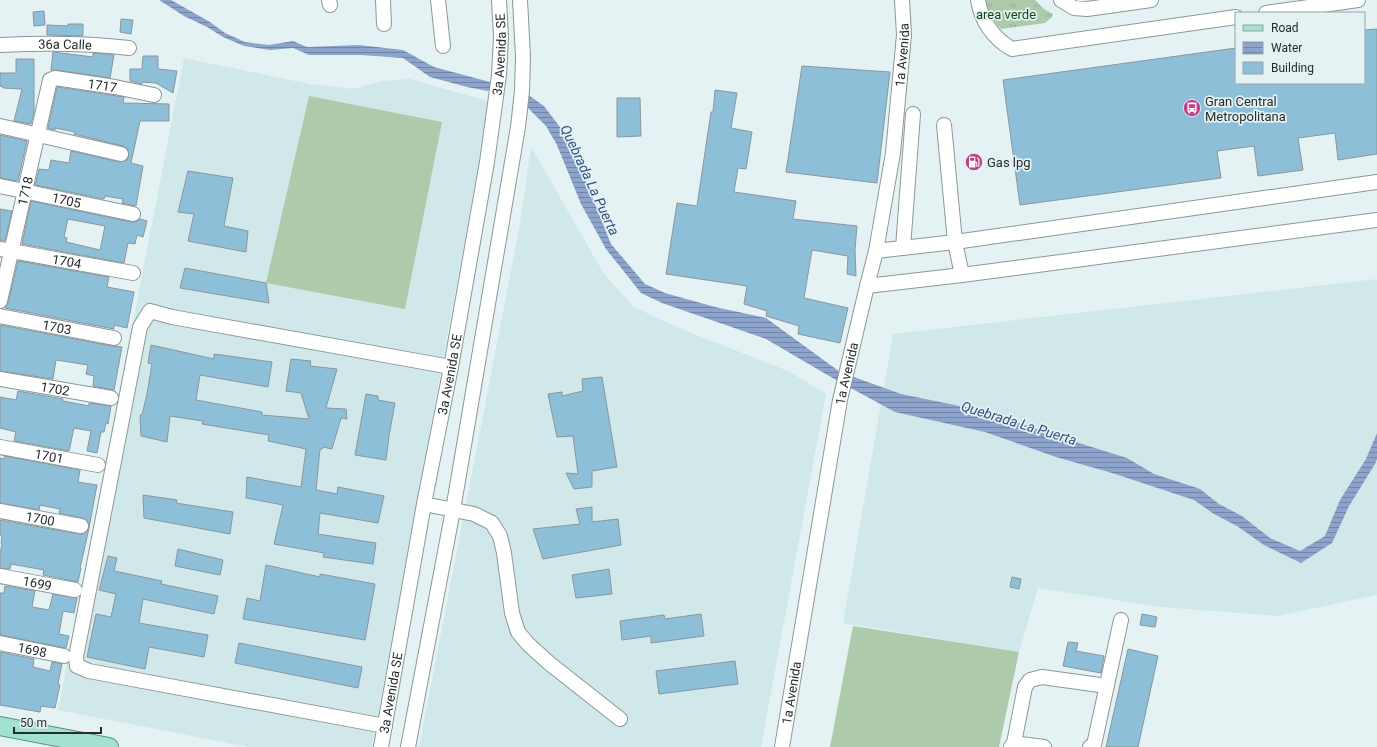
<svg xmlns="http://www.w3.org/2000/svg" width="1377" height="747" font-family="Roboto,sans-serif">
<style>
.built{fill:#d0e8ea}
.grass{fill:url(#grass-tufts)}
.garden{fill:#adcbab}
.water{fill:url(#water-rules)}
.building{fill:#8ebfd9;stroke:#8b969d;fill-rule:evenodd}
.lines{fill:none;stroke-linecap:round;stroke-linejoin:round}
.minor-casing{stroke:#8b9899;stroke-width:16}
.major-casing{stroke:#509582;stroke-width:20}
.minor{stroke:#fff;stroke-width:14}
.major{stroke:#a3e1d0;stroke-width:18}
.labels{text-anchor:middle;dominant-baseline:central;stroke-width:3.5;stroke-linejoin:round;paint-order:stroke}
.park-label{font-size:13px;fill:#154616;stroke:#e4f2f4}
.street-label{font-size:13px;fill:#262c2c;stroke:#e4f2f4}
.poi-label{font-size:13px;fill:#262c2c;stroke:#e4f2f4;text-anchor:start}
.water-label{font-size:14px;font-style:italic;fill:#345085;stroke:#e4f2f4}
</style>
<defs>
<pattern id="grass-tufts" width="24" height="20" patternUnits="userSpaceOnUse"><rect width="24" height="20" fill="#adcbab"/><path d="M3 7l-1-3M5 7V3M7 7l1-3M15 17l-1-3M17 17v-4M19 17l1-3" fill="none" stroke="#95ae93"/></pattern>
<pattern id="water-rules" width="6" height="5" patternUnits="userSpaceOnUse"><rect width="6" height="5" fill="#8ca3cb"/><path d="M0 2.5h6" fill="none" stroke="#7285a5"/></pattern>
</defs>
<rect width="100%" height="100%" fill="#e4f2f4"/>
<g class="built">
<path d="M184 58 310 84 353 89 381 81 410 79 490 102 372 747H249L58 710Z"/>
<path d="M531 147 604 274 634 307 679 328 788 371 826 394 761 747H419L520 224Z"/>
<path d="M1377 279V595L1277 616 1161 607 1038 588 1019 652 843 623 893 334Z"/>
</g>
<path class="grass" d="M984 0H1035L1044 9 1053 14 1051 18 1045 23 1001 29 987 14Z"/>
<g class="garden">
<path d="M309 96 442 122 405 309 266 283Z"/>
<path d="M853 626 1019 652 999 747H830Z"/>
</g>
<g class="water">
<path d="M159 0H171L210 22 225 33 245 42 269 45 293 41 307 47 359 45 403 50 434 67 490 82 493 88 488 91 467 87 430 77 403 58 361 55H309L293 48 270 50 244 46 223 37 207 27 184 16Z"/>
<path d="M527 94 544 106 569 139 611 244 645 284 665 293 715 307 766 318 840 372 901 394 984 411 1063 438 1127 458 1154 474 1200 489 1219 504 1242 516 1270 538 1300 551 1325 536 1340 500 1366 459 1377 433V459L1375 464 1349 506 1332 543 1301 563 1264 545 1237 526 1214 514 1194 500 1112 473 1056 457 985 432 895 412 836 380 766 339 662 303 641 293 606 249 581 204 557 145 546 126 520 100Z"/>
</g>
<g class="building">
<path d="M44 11 45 25 34 26 33 12Z"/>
<path d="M121 19 133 20 131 34 120 32Z"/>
<path d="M68 24H83V36L47 35V25L68 26Z"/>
<path d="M1377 29V154L1338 160 1335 133 1298 138 1303 170 1258 176 1254 146 1217 151 1221 178 1020 205 1003 80 1236 48V83H1364V30Z"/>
<path d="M53 52 93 57V53L114 55 110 78 56 70H51Z"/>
<path d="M143 56H158V69L177 71 173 93 156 83 142 82V84L130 81V69H142Z"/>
<path d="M16 59H34V112L31 124 14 121 22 89 3 88V87L0 86V73H16Z"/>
<path d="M802 66 890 72 877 183 786 172Z"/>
<path d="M57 87 124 97 123 103 169 104V121H140L131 163 143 166 136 206 122 203 123 199 105 196 104 199 35 185 39 169 49 170 51 160 69 163 71 151 119 162 127 160 129 156 127 148 123 146 74 134 75 132 55 128V130L48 128Z"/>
<path d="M715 90 737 93 731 128 752 132 746 169 738 168 734 192 796 201 793 219 857 226 855 249 856 276 847 274 848 256 812 250 804 298 848 308 840 343 798 334 799 326 766 316 767 311 744 304 747 286 666 274 677 203 697 206 711 112H713Z"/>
<path d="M617 98H640L641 136 617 137Z"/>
<path d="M0 135 27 141 18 181 0 178Z"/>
<path d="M188 171 233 178 224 226 248 231 246 252 188 241 194 214 178 212Z"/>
<path d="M31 201 131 222H136L140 219 147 221 143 237 137 235 135 244 128 243 124 263 22 244ZM68 219 105 226 100 250 66 242 67 238 64 237Z"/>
<path d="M0 209 12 211 5 241H0Z"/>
<path d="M18 261 109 277 107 287 134 292 127 328 114 325V329L5 308 8 303Z"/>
<path d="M185 268 266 283 269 303 180 288Z"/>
<path d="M0 325 112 346 122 347 114 390 93 386 94 376 86 374 88 365 56 360 53 379 0 371Z"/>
<path d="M151 345 214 359V354L272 362 268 387 200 375 196 400 262 412V415L309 419 301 393 286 391 291 359 311 361 310 366 337 369 326 408 346 409 347 419 341 418 332 449 323 447 322 449H320L316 490 337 494 338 487 384 496 378 523 320 513 318 534 376 543 373 564 323 557 324 553 274 544 283 505 246 498 247 477 301 487 306 449 268 441 269 435 202 424 203 421 170 416 167 442 141 436 140 415H142L147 394 152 364 148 363Z"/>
<path d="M602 377 617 467 592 471V487L574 489 566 473 578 474 573 436 557 437 548 394 562 392V396L583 391 582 379Z"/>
<path d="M18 391 63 399V401L89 406V403L111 406 108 424 106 423 104 432H101L97 453 87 451 91 431 74 428 69 451 14 441 16 432 0 428V397L16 400Z"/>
<path d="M366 394 378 396V400L395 403 389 436 386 460 355 455Z"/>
<path d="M5 456 80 470 78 482 97 485 88 533 80 568H81L78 582 43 575 44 570 11 564 10 569 0 568V554L2 544 1 543 2 536 0 535V520L79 534H83L87 532 89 527V523L86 519 59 513 60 509 40 505 39 510 0 503V458L4 459Z"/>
<path d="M143 495 177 500 176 503 233 512 230 534 144 518Z"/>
<path d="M592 507V522L618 519 621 545 543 559 533 529 580 524 576 509Z"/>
<path d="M178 549 223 560 220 575 175 566Z"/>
<path d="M108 556 117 558 114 571 162 581 161 584 218 596 214 614 143 599 139 623 208 635 204 657 149 647 145 669 87 657 96 614 111 617 116 594 99 590Z"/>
<path d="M266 565 320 577V574L375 584 365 640 243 619 247 598 260 601Z"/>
<path d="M609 569 612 594 576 598 572 575Z"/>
<path d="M1012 577 1021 579 1019 589 1010 587Z"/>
<path d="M5 586 35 591 32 607 49 610 53 594 77 598 74 613 63 611 59 634 69 636 66 648 0 635V593H4Z"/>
<path d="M701 614 704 636 651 643V636L622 640 620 621 664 615 665 619Z"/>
<path d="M1142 614 1157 617 1155 627 1140 625Z"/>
<path d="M1068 642 1078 643 1076 651 1104 656 1101 673 1063 666Z"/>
<path d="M239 643 362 667 358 688 235 663Z"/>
<path d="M1128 649 1158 656 1138 747H1106Z"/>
<path d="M0 652 34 659 33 667 50 671 52 662 62 664 58 684 60 685 55 708 41 706 40 712 0 705Z"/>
<path d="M735 661 738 684 659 694 656 671Z"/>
</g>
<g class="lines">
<defs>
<g id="minor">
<path d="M329 0 330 5"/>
<path d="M383 0 384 24"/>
<path d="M438 0 443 46"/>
<path d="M978 0C981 21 994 39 1012 49L1236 17"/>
<path d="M1061 0 1074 8 1087 9 1151 0"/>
<path d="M1266 13 1358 0"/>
<path id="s1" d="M0 45C43 43 86 43 129 48"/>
<path d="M944 125 955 242 962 275"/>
<path d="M0 126 121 154"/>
<path id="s2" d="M0 186 133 214"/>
<path d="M903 248 913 114"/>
<path id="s3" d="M0 249 133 273"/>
<path d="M876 251 955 242 1377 182"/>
<path d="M867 286 962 275 1377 220"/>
<path id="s4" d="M0 301 50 80 55 78 115 87 154 95"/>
<path id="s5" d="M0 316 114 338"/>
<path id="s6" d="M0 379 111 398"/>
<path id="s7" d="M0 447 98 465"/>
<path d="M424 504 474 514 492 523 500 536 504 553 512 613 518 632 528 644 549 663 620 719"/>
<path id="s8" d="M0 511 81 526"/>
<path id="s9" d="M0 576 75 590"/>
<path id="s10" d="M0 643 64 656"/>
<path d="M385 726 89 671 77 666 76 657 140 327 150 311 172 317 451 367"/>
<path d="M1014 743 1025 687 1030 680 1042 677 1107 686"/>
<path id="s11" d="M381 747 424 504 451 367 487 162 499 75 501 37 499 0"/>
<path d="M408 747 453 510 518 127 522 91 523 56 520 0"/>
<path id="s12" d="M782 747 840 400 867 286 876 251 893 153 904 35 902 0"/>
<path d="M1011 747 1014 743 1044 747"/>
<path d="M1090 747 1094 745 1121 620"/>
</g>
<path id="major" d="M0 726 109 747"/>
</defs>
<use href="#minor" class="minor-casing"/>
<use href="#major" class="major-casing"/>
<use href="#minor" class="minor"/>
<use href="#major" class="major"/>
</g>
<defs>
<symbol id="bus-disc" viewBox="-11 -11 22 22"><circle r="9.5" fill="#c23f87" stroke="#e4f2f4"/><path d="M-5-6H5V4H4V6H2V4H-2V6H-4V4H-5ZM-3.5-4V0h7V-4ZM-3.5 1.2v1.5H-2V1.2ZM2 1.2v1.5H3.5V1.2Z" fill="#fff"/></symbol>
<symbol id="fuel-disc" viewBox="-11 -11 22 22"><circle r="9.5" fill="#c23f87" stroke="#e4f2f4"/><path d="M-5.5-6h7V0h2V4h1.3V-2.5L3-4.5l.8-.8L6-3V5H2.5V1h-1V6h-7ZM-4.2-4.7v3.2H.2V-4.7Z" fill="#fff"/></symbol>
</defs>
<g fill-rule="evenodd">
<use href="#bus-disc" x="1182" y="98" width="20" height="20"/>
<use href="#fuel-disc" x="964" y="152" width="20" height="20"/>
</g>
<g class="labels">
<g class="park-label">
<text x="1006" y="14">area verde</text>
</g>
<g class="street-label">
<text stroke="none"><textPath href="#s1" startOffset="65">36a Calle</textPath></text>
<text stroke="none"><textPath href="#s11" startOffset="703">3a Avenida SE</textPath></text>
<text stroke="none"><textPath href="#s12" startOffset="703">1a Avenida</textPath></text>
<text stroke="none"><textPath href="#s4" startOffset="280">1717</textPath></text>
<text stroke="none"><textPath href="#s4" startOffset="113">1718</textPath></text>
<text stroke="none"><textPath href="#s2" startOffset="68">1705</textPath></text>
<text stroke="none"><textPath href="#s3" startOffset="68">1704</textPath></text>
<text stroke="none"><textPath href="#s5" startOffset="58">1703</textPath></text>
<text stroke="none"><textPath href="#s12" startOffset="379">1a Avenida</textPath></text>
<text stroke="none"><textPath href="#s11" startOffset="379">3a Avenida SE</textPath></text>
<text stroke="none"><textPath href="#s6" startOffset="56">1702</textPath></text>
<text stroke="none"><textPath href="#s7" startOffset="50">1701</textPath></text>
<text stroke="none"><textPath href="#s8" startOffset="41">1700</textPath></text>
<text stroke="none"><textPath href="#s9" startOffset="38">1699</textPath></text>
<text stroke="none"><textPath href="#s10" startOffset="33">1698</textPath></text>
<text stroke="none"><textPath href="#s11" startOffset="55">3a Avenida SE</textPath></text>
<text stroke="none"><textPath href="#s12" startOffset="55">1a Avenida</textPath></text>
</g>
<g class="poi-label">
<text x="1205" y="101">Gran Central<tspan x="1205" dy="15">Metropolitana</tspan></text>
<text x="987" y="162">Gas lpg</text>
</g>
<g class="water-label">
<text transform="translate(590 180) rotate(65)">Quebrada La Puerta</text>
<text transform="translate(1019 423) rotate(17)">Quebrada La Puerta</text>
</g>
</g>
<rect x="1235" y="12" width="130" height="72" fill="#e4f2f4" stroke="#98a3a4"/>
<rect x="1243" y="25" width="20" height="6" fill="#a3e1d0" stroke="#98a3a4"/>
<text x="1271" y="32" font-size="12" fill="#262c2c">Road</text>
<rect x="1243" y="42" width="20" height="12" fill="url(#water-rules)" stroke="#98a3a4"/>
<text x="1271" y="52" font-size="12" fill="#262c2c">Water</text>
<rect x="1243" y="62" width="20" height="12" fill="#8ebfd9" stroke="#98a3a4"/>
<text x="1271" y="72" font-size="12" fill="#262c2c">Building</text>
<path d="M14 727v6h87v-6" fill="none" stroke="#262c2c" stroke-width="2"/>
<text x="20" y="727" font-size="12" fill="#262c2c" stroke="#e4f2f4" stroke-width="3" paint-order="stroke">50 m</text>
</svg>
